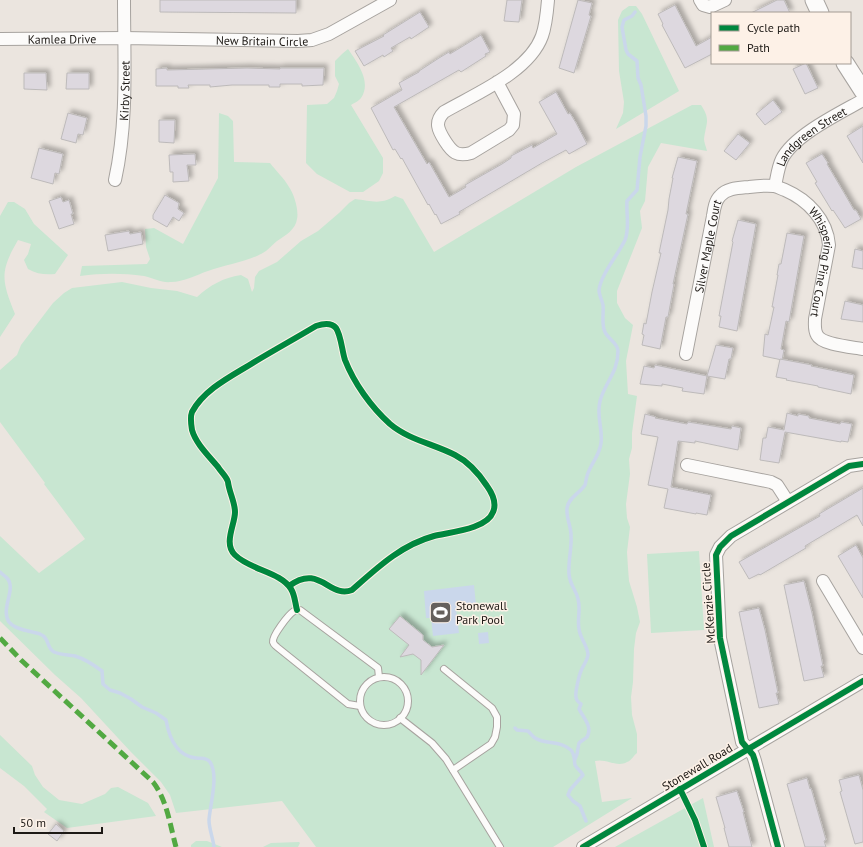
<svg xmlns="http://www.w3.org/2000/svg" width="863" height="847" font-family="'PT Sans',sans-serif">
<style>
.green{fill:#c8e6d1}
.water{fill:#cad7eb}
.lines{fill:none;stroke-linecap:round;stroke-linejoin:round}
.stream{stroke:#cad7eb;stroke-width:3.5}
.building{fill:#ddd8df;stroke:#bdbaba;filter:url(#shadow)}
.service-casing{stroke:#a7a39f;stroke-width:8}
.minor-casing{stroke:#a7a39f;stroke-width:14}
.secondary-casing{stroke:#a7a39f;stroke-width:19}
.service{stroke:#fcfbfa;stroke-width:6}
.minor{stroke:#fcfbfa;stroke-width:12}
.secondary{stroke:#fcfbfa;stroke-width:17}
.quiet{stroke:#52a942;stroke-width:5;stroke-dasharray:10 5;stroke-linecap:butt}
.cycleway-casing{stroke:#fdf1e7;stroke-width:8}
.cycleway{stroke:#00873e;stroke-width:6}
.labels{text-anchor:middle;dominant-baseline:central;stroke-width:3;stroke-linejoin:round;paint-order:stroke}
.street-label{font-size:12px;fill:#1d1915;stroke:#fdf1e7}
.poi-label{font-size:12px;fill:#1d1915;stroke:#fdf1e7;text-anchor:start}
</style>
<defs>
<filter id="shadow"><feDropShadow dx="3.5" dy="-3.5" stdDeviation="2" flood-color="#0004"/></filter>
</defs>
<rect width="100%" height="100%" fill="#ebe5df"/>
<g class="green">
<path d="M629 6H636L642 14 679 91 616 129 623 113 624 102 619 71 618 20 622 11Z"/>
<path d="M348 49C357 62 372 82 361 98 359 101 354 103 351 105L383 158V173L379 181 363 192H350L317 174 306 163 307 105 327 104 334 98 337 91 339 84 335 76V61L342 54Z"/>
<path d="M692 105H701C711 120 706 123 704 139 704 142 706 147 707 151L661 143 648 167 645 201 640 211 642 228 617 291V303L625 318 633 325 626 361 628 394 637 396 632 433V448L629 459 630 474 626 504 627 518 630 527 627 552 628 568 629 581 637 607 640 622 636 633 634 649 633 682 631 697 632 715 637 734V753C634 755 631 761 627 762 617 768 606 758 595 761L602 802 632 798 553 847H316L282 801 176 813 170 795 161 782 130 751 81 698 55 675 0 621V536L39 573 85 539 44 484 45 483 0 422V370L17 355 21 345 53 303 64 293 72 288 122 282 151 288 177 291 197 297C210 285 223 278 241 275L248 279 252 292 254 288 255 277 259 271 277 262 301 241 318 231 339 213 349 203 355 199C372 201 380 205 395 196L403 199 434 252 576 167Z"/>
<path d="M219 113 228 116 233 121 234 162 270 163C276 171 284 178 289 187 294 194 299 210 297 219 296 229 285 236 277 241 273 244 270 248 266 251 249 262 227 264 208 271 196 275 184 282 171 282 162 283 153 278 144 276 122 273 102 273 80 276L82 266 147 264 150 259 146 247 145 229 154 228 183 244 218 178Z"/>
<path d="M8 202H14L25 209 34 224 68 255 55 274C45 275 37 274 28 269L24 260 28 254 31 244 18 240C0 271 1 280 15 314L0 337V216Z"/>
<path d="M699 551 704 630 651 633 647 554Z"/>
<path d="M0 735 32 766 35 775 43 787 59 800 82 804 105 794 111 788 118 787 148 803 156 816 67 828 44 812 47 809 24 786 0 768Z"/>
<path d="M703 798 714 847H615Z"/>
<path d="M196 841H207L222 847H191V845Z"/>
<path d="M299 842 300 843 298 847H263L271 843Z"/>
</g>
<g class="water">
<path d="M474 585 476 605 456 608 459 633 433 636 431 618H426L424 591Z"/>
<path d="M488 632 489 643 479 644 478 633Z"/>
</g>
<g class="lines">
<g class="stream">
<path d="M0 572C2 574 5 576 7 578 17 589 0 608 9 622 15 630 31 631 40 634 50 638 46 648 54 652 61 655 69 655 75 656 85 659 94 665 102 671L103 684 110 690 120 693 131 699 142 707 156 713 166 720C169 737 176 756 196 758 202 759 206 757 210 762 219 775 210 805 209 820 209 829 213 838 214 847"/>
<path d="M515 728 517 730 528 731C531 734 532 736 535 738 546 745 560 740 571 750 575 755 574 760 575 765 577 769 581 771 583 775L570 790 568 795 573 801 580 806 586 821"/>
<path d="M575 759 577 754 579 743C581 741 585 739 587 737 593 727 583 717 579 709L581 704C578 702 576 700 576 697 575 692 579 676 581 671 583 665 588 660 588 654 587 645 580 638 579 629 577 619 581 609 578 599 576 589 570 586 569 574 568 561 572 548 571 535 571 526 566 518 567 508 568 498 580 493 585 485 586 482 586 479 587 476 590 465 600 455 601 443 603 428 596 417 600 401 605 382 618 373 618 351 618 343 608 339 605 332 601 324 604 313 603 305 602 300 599 295 599 290 601 274 618 255 625 240 630 228 626 214 627 201L637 190 640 157 646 126V116L641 85 638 78 637 61 628 54 626 50 622 27 624 20 632 16 635 12"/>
</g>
</g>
<g class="building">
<path d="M160 0H296V13L160 12Z"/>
<path d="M507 0H522L519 22 504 21Z"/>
<path d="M578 0 592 3 589 15 591 16 574 73 559 68Z"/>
<path d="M777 0H784L790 13H751Z"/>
<path d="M675 5 696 46 712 37V54L685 68 662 25 663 24 658 14Z"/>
<path d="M420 12 429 27 411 39 410 37 391 48 393 51 384 57 383 55 364 66 355 51 384 36 383 35Z"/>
<path d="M481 35 490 52 485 54 486 56 461 72 459 70 394 107 427 164 429 162 449 197 466 187 465 185 502 164 511 158V156L532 145 533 148 557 134 539 102 556 92 568 114 570 113 576 123 587 144 569 154 566 150 542 163 459 212 460 214 441 224 436 214 435 215 429 204 428 205 402 158 401 159 395 149 393 150 371 108 402 90 399 83 419 72V71L439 58 449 52 450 54Z"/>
<path d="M806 63 818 88 805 94 793 69Z"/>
<path d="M167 68V70L247 68 280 69V68H324L323 85 302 86V84H280V87H269V85H232L210 87V85H188L189 88H178V86H156V69Z"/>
<path d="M24 73H46L47 90 24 89Z"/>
<path d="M67 73H89V89H66Z"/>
<path d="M773 100 782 112 765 125 756 114Z"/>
<path d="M68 113 87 118 83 135 78 134 76 143 61 139Z"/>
<path d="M159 120H175L174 143 159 142Z"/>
<path d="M863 126V163L847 136Z"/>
<path d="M738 134 750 143 736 160 724 151Z"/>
<path d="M39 148 63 154 59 174 55 173 53 184 31 178Z"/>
<path d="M195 154 196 165H187L189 181 173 182V172H170L169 155Z"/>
<path d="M822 154 828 163 827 164 843 191 854 210H856L861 219 845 228 833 210 832 211 815 183 817 182 806 163Z"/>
<path d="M678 157 697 161 686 214H688L673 284H674L668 317H666L660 349 642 345 644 335 642 334 644 323 646 324 652 292 661 253H659L668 210 669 199 673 178H672Z"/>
<path d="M165 195 179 203 178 209 184 213 179 221 173 217 167 227 153 219V215Z"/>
<path d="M61 197 63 202 69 200 73 214H71L74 224 59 229 49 201Z"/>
<path d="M738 220 756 224 737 331 719 327 721 316H719L733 242 732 241Z"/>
<path d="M129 231 130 234 141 232 143 244 108 251 105 235Z"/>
<path d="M787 233 804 236 789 322 786 321 781 349 784 350 782 360 763 356 765 334 768 335 774 307H772L778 275H777L779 264H781Z"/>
<path d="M855 249 863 251V269L852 267Z"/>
<path d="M845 301 863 305V322L841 319Z"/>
<path d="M716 345 733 348 731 359H729L725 379 707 376Z"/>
<path d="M780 359 812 365 811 366 854 375 851 394 818 387V386L786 380 787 379 776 377Z"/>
<path d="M655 365 707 376 704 394 682 391 683 388 662 384V386L640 384 644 366 654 368Z"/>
<path d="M787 413 798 416V414L809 416V418L840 424 841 422 852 424 848 442 841 441V442L785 432 779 463 760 460 763 438H766L768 427 784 430Z"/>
<path d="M645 414 656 417 655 418 687 424 688 422 731 429 732 426 741 428 738 450 695 441V443L678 441 671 487 711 495 707 515 696 513V514L664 508 668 489 648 485 658 437 641 434Z"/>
<path d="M863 488V526L857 515 805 546 806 548 760 575 759 574 749 579 739 562 820 516 819 514Z"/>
<path d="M856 545 863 558V598L838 556Z"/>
<path d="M804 581 812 613 823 666H821L824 677 804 681 784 585Z"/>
<path d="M759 608 765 630 778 693H776L779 704 759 708 739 612Z"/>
<path d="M400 616 423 635V640L432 647 444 645 421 675V660L413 654 400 657 409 645 389 629Z"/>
<path d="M859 775 863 790V842L855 844 840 792 842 791 839 780Z"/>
<path d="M807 778 810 789 811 788 826 840 824 841 826 847H805L787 784Z"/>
<path d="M737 791 744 812H743L752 847H729L724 828H725L716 797Z"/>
<path d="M56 824 64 831 57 841 48 834Z"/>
</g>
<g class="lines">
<defs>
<g id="service">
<path d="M444 669 492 708 497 717V727L495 737 491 744 453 770"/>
<circle cx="384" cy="701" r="24"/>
<path d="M360 706 348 704 277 647C275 645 274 645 273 642 272 636 288 615 294 611 297 609 297 610 300 610L378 668 379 677"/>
<path d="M400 718 432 743 446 759 500 847"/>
</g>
<g id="minor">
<path d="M700 0 703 5 710 7 725 0"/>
<path id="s1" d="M0 39 124 38 298 41 312 40 329 34 390 0"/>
<path d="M497 82 514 114 513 125 509 130 471 153C457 157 452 152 445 141 438 130 434 122 444 112 475 94 529 72 542 36 546 25 547 12 548 0"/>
<path id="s2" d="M115 180C128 121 124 61 124 0"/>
<path id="s3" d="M775 186C777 177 778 167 782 159 794 135 840 113 863 100"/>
<path id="s4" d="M686 354 713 216C714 209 715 201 720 196 727 188 739 188 749 187 757 186 765 185 774 186 778 187 782 189 785 190 808 200 827 220 829 245L815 319C815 325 814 330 817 335 822 345 852 347 863 349"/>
<path d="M687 465 771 482 777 485 788 502"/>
<path d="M823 581 863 648"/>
<path d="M583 847 863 681"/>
<path d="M778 847 755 761 753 755 742 742 720 638 716 555 720 547 731 536 849 466 863 464"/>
</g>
<g id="secondary">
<path d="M814 0 820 13"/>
<path d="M845 63 863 91"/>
</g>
</defs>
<use href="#service" class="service-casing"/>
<use href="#minor" class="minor-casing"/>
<use href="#secondary" class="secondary-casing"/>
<use href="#service" class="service"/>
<use href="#minor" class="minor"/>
<use href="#secondary" class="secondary"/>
<path class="quiet" d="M0 638 21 660 153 782C167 800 170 825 176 847"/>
<defs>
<g id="cycleway">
<path d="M289 586C320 563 329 599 352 590 377 568 401 545 434 536 451 532 487 529 493 512 497 503 492 493 487 486 479 474 469 462 455 455 434 444 409 440 390 424 371 407 354 383 345 360 342 351 341 335 336 328 331 322 322 324 316 326 296 338 276 349 256 361 234 375 205 388 192 412 190 417 191 424 192 430 196 444 209 456 218 467 221 472 227 477 228 482 229 492 235 502 235 512 235 525 223 543 235 555 250 570 281 572 291 589 295 595 295 603 297 610"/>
<path d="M680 789 695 820 704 847"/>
<path d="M583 847 863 681"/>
<path d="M778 847 755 761 753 755 742 742 720 638 716 555 720 547 731 536 849 466 863 464"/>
</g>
</defs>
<use href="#cycleway" class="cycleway-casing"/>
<use href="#cycleway" class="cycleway"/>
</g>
<defs>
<symbol id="stadium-square" viewBox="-11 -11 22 22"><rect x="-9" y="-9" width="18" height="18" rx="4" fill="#65605c" stroke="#fdf1e7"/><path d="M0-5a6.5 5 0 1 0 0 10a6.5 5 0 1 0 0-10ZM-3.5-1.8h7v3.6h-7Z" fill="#fff"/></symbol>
</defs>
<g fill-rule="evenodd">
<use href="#stadium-square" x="428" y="600" width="25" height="25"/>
</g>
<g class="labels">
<g class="street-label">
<text stroke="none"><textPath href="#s1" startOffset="62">Kamlea Drive</textPath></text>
<text stroke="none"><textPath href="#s1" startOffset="262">New Britain Circle</textPath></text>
<text stroke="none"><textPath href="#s2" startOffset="90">Kirby Street</textPath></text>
<text stroke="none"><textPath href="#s3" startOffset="65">Landgreen Street</textPath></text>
<text stroke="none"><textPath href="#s4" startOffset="110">Silver Maple Court</textPath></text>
<text stroke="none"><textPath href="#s4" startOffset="320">Whispering Pine Court</textPath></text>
<text transform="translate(708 603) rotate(-94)">McKenzie Circle</text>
<text transform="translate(697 767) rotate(-31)">Stonewall Road</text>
</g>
<g class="poi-label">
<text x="456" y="605">Stonewall<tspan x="456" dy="14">Park Pool</tspan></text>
</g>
</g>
<rect x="711" y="12" width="140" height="52" fill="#fdf1e7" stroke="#a39b93"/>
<rect x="719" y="25" width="20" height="6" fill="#00873e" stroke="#a39b93"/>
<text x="747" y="32" font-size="12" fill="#1d1915">Cycle path</text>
<rect x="719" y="45" width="20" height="6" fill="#52a942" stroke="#a39b93"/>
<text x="747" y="52" font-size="12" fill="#1d1915">Path</text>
<path d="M14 827v6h88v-6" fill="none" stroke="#1d1915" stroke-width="2"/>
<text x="20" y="827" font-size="12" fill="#1d1915" stroke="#fdf1e7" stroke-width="3" paint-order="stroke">50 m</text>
</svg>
